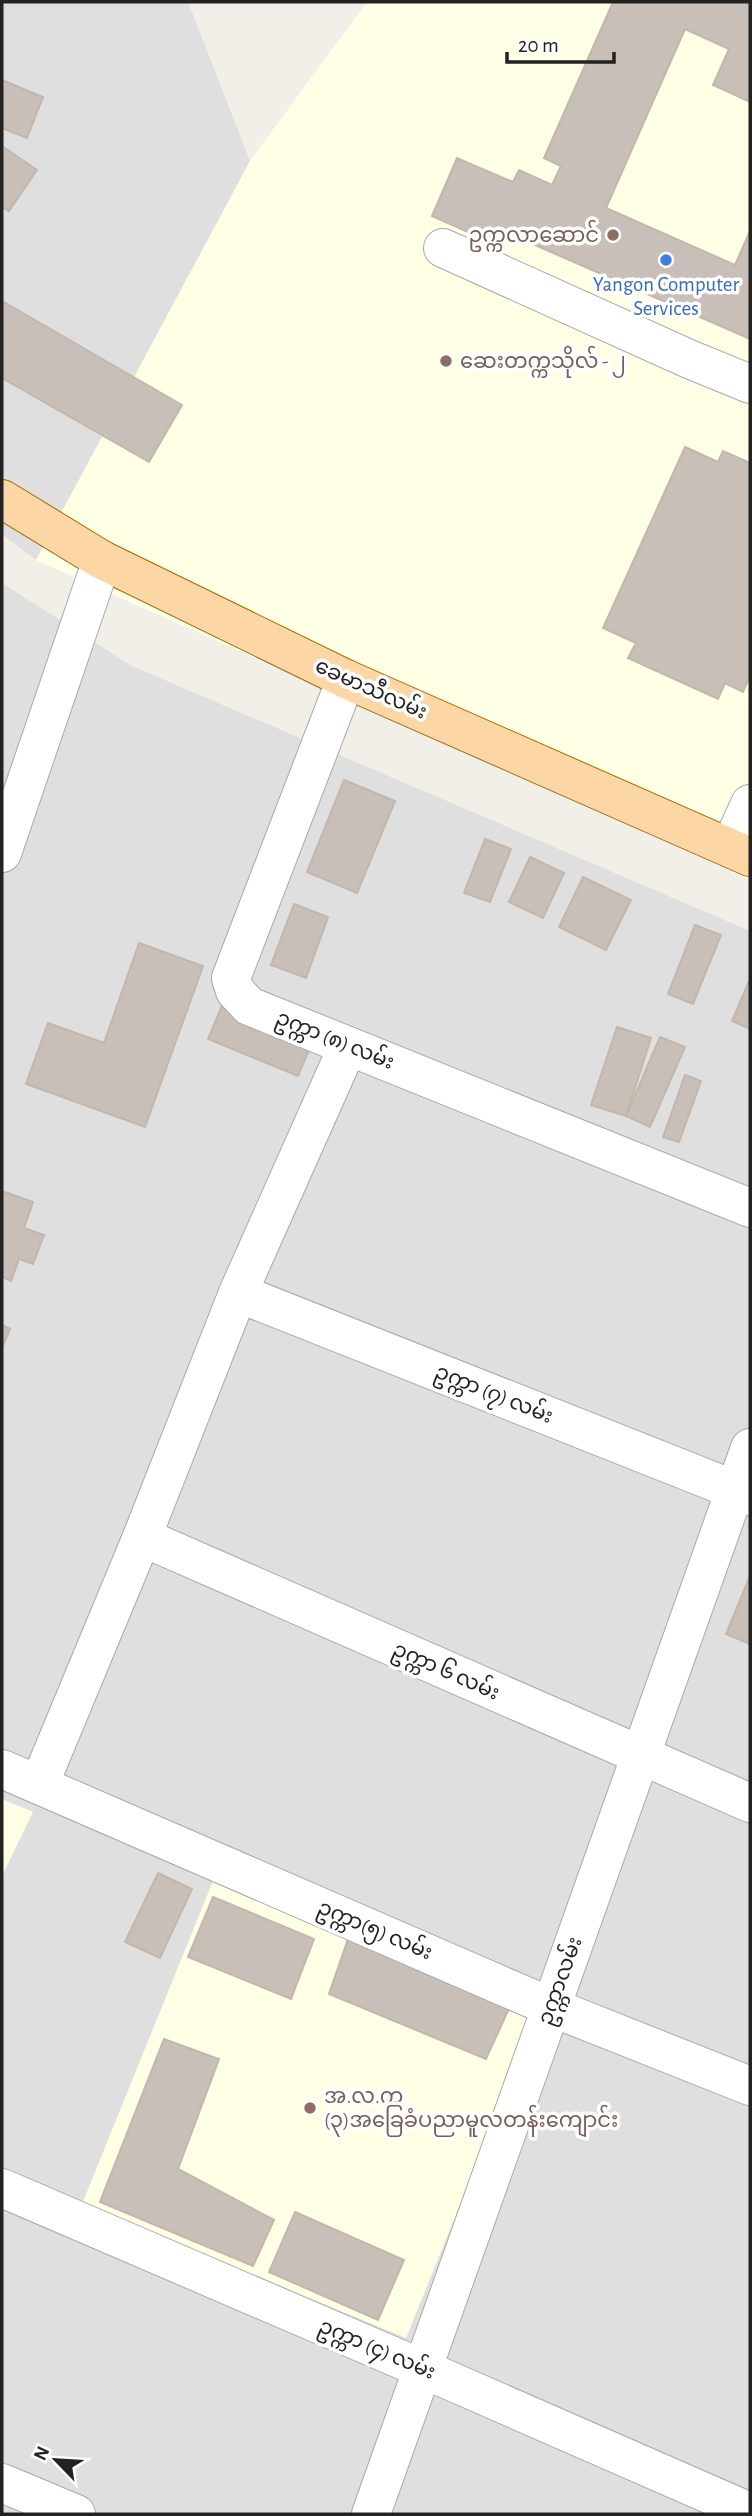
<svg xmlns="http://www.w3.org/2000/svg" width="752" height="2516" font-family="'Alegreya Sans','Noto Sans Myanmar',sans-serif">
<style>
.residential{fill:#e0dfdf}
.education{fill:#ffffe5}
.building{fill:#c7bfb8;stroke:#c4b6ab;stroke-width:2}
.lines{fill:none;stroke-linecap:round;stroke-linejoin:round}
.minor-casing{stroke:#a9a9a9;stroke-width:40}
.major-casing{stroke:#a06b00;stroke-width:40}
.minor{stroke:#fff;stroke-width:38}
.major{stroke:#fcd6a4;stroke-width:38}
.education-dot{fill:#8d6e63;stroke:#fff;stroke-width:2.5}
.shop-dot{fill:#3f7fe0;stroke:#fff;stroke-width:2.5}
.labels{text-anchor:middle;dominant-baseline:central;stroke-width:7;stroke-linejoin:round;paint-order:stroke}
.education-label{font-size:21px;fill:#785e54;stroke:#fff;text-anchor:start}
.shop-label{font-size:21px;fill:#366cbe;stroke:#fff}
.street-label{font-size:21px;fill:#222;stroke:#fff}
</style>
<rect width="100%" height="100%" fill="#f2efe9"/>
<g class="residential">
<path d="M2 2H188L250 161 36 560 2 534Z"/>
<path d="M2 583 132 666 750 931V2514H2Z"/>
</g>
<g class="education">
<path d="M367 2H750V880L36 560 250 161Z"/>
<path d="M2 1799 33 1812 2 1876Z"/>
<path d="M213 1881 538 2012 406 2338 82 2204Z"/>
</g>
<g class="building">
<path d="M613 2H750V102L713 85 729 49 685 29 606 208 735 265 750 231V339L496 228 490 242 432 216 457 158 513 182 519 170 552 185 561 166 544 158Z"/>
<path d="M2 80 43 97 27 138 2 128Z"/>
<path d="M2 146 37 170 9 211 2 207Z"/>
<path d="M2 301 182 405 149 462 2 378Z"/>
<path d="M685 447 718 462 723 451 750 463V676L743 692 725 683 718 699 628 658 636 643 603 628Z"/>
<path d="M344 780 395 801 357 893 307 872Z"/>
<path d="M485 839 511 849 490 902 464 893Z"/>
<path d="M530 857 564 873 543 918 509 902Z"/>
<path d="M583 877 631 900 606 950 559 927Z"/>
<path d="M294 904 328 917 306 978 271 965Z"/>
<path d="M695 925 721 935 693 1004 668 994Z"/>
<path d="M139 943 203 966 145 1127 26 1084 48 1023 104 1043Z"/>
<path d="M750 979V1029L732 1021Z"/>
<path d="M224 1001 314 1038 298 1076 208 1039Z"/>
<path d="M617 1027 651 1038 626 1116 591 1105Z"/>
<path d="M660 1037 685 1047 650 1127 626 1116Z"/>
<path d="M685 1075 701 1081 679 1142 663 1137Z"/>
<path d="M2 1191 33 1202 24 1228 44 1235 33 1264 19 1259 11 1281 2 1277Z"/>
<path d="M2 1325 10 1329 2 1348Z"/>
<path d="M750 1576V1644L726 1634Z"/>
<path d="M158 1873 192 1889 160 1958 125 1942Z"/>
<path d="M213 1897 314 1939 291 1999 188 1957Z"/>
<path d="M349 1936 512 2002 486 2059 329 1994Z"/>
<path d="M164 2039 219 2059 178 2169 274 2220 253 2266 100 2202Z"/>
<path d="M295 2212 404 2260 378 2320 269 2272Z"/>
</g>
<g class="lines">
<defs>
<g id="minor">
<path d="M443 248 689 359 750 384"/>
<path d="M346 679 231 978 235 991 249 1006 750 1208"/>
<path d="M730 848 750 804"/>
<path d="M2 853 102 560"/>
<path d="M238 1293 750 1496"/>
<path d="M142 1537 750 1803"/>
<path d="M2 1769 551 2007 750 2086"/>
<path d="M39 1785 142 1537 238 1293 348 1046"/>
<path d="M2 2188 423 2369 750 2512"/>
<path d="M2 2483 76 2514"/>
<path d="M371 2514 750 1448"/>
</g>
<path id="major" d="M2 499 102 560 346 679 750 857"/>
</defs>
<use href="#minor" class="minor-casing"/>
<use href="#major" class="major-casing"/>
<use href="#minor" class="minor"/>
<use href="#major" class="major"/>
</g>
<g class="education-dot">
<circle cx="613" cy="235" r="7"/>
<circle cx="446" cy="361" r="7"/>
<circle cx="310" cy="2108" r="7"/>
</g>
<circle class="shop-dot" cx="666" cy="260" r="7"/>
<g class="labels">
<g class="education-label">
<text x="599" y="235" text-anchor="end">ဥက္ကလာဆောင်</text>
<text x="460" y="361">ဆေးတက္ကသိုလ် - ၂</text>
<text x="324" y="2096">အ.လ.က<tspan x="324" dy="24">(၃)အခြေခံပညာမူလတန်းကျောင်း</tspan></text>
</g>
<g class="shop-label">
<text x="666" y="284">Yangon Computer<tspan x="666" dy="24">Services</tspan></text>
</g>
<g class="street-label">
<text transform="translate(371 689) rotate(24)">ခေမာသီလမ်း</text>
<text transform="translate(335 1040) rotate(22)">ဥက္ကာ (၈) လမ်း</text>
<text transform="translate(494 1394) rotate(22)">ဥက္ကာ (၇) လမ်း</text>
<text transform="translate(446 1671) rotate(24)">ဥက္ကာ ၆ လမ်း</text>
<text transform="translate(375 1930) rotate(23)">ဥက္ကာ(၅) လမ်း</text>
<text transform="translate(560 1981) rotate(-70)">ဥက္ကာလမ်း</text>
<text transform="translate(377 2349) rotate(23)">ဥက္ကာ (၄) လမ်း</text>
</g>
</g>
<rect width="752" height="2516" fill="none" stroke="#222222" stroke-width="7"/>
<g transform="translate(56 2460) rotate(295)" stroke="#ffffff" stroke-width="5" paint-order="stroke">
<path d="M0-5L12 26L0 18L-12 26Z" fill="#222222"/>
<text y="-10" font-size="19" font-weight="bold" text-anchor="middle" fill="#222222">N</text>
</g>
<path d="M507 52v10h107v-10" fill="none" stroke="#222222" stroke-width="3.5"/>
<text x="518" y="52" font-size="21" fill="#222222" stroke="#ffffff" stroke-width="5" paint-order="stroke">20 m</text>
</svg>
